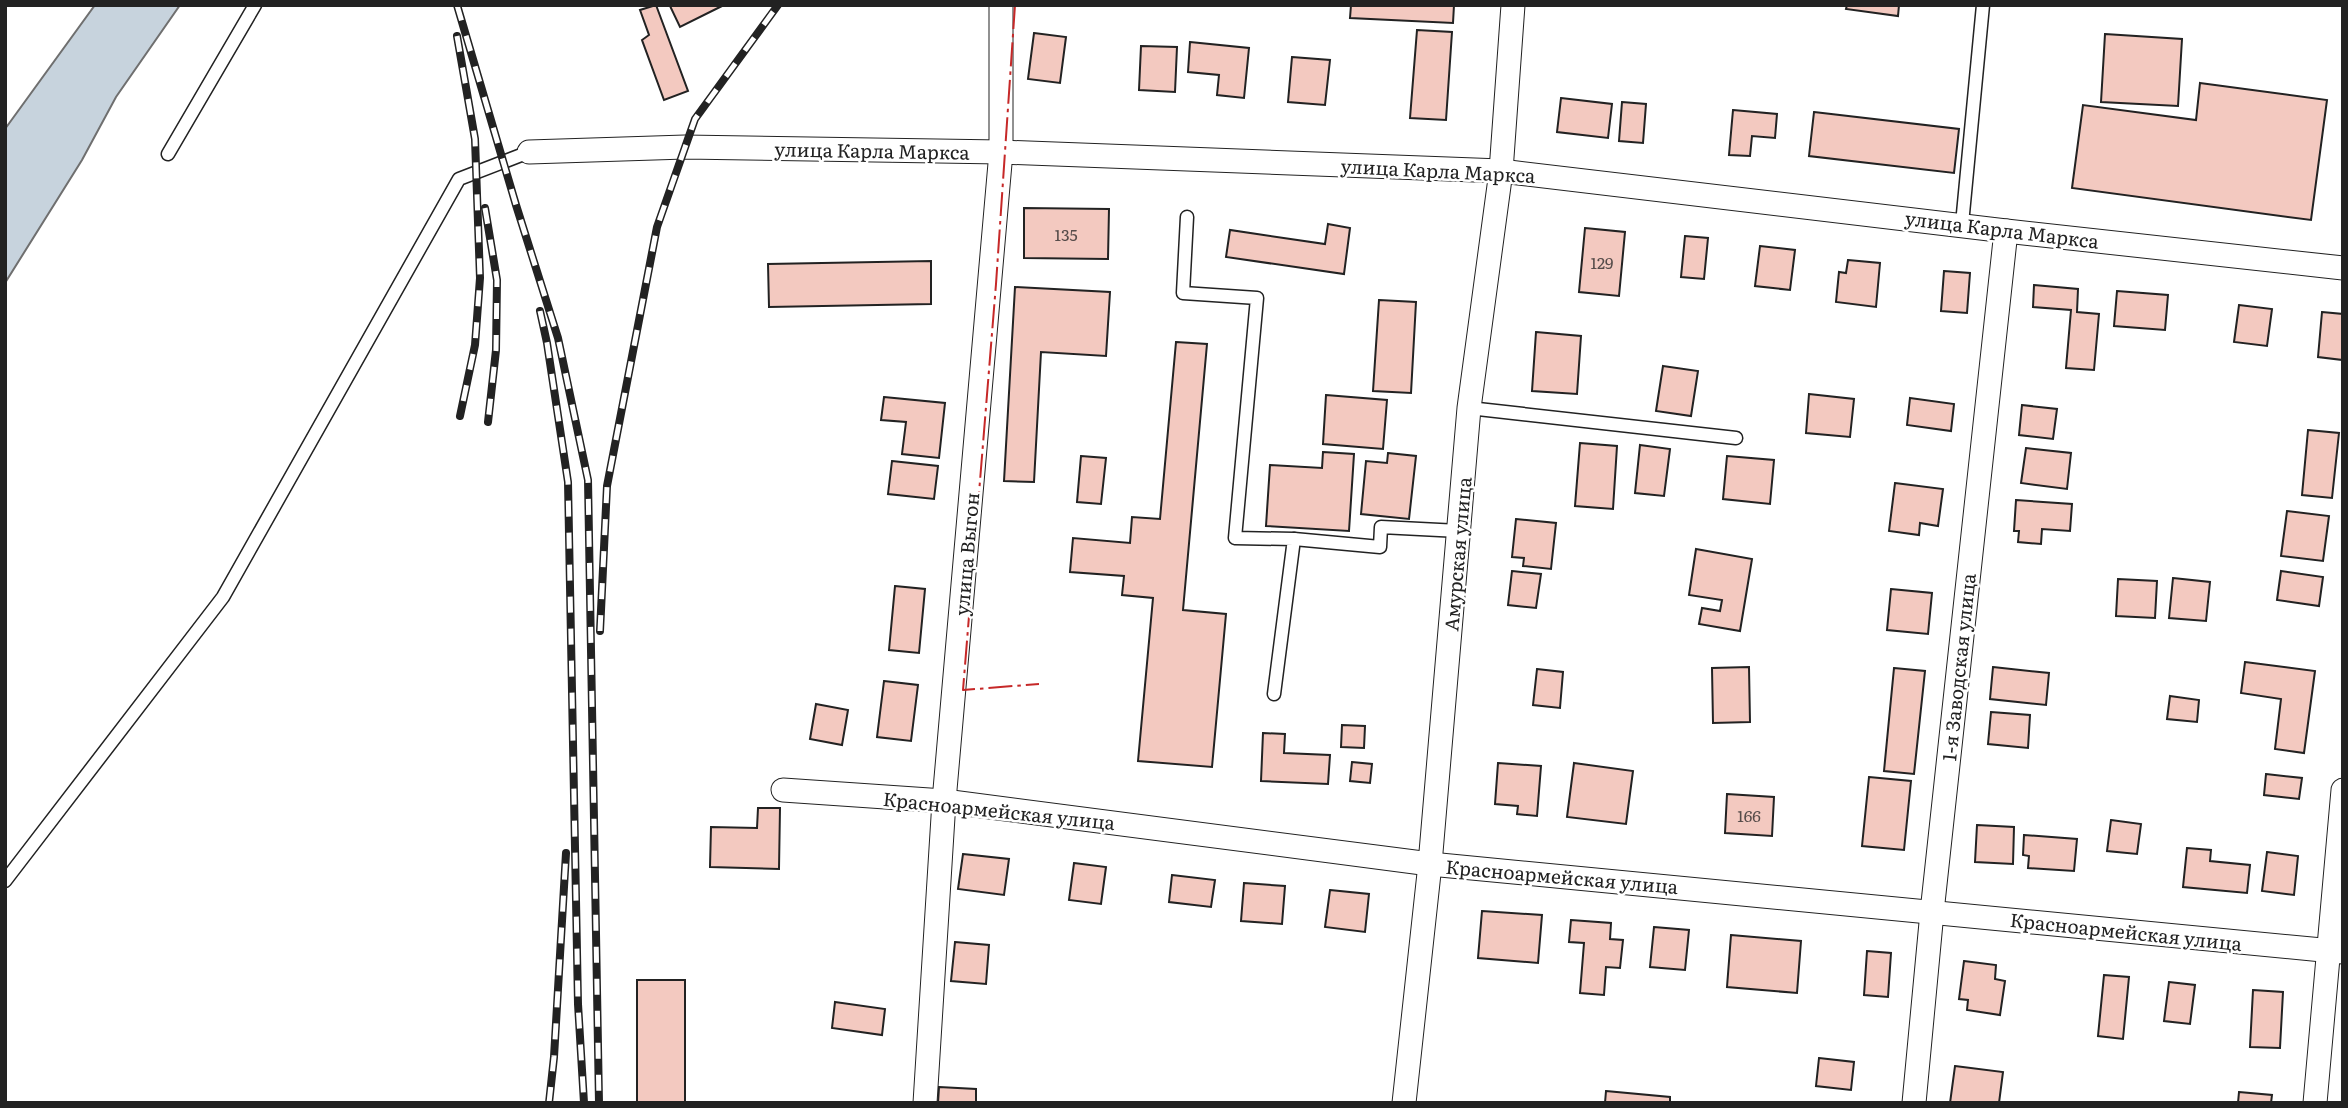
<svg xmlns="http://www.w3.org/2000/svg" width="2348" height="1108" font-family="Literata,serif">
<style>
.water{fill:#c7d3dd;stroke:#6f6f6f;stroke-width:2}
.building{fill:#f3c9c0;stroke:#222;stroke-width:2}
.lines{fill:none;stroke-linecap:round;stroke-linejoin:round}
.service-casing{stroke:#222;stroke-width:15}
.minor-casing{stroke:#222;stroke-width:25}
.service{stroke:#fff;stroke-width:12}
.minor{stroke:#fff;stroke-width:23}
.rail-casing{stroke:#222;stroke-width:8}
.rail{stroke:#fff;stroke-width:5;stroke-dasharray:16;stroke-linecap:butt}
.power{stroke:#c62828;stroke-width:2;stroke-dasharray:24 5 3.5 5;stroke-linecap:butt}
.labels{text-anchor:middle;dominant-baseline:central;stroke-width:5;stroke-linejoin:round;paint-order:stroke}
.number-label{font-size:16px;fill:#564c4a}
.street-label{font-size:19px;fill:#222;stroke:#fff}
</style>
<rect width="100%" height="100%" fill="#fff"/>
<path class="water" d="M95 5H180L116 97 82 160 5 283V129Z"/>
<g class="building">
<path d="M656 5 688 91 664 100 642 40 649 35 640 10Z"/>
<path d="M724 5 680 27 670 6 672 5Z"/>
<path d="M1351 5H1454L1453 23 1350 18Z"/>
<path d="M1847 5H1899L1898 16 1846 9Z"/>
<path d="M1417 30 1452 32 1446 120 1410 118Z"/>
<path d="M1034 33 1066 37 1060 83 1028 79Z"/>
<path d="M2105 34 2182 39 2178 106 2101 102Z"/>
<path d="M1190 42 1249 48 1244 98 1217 95 1219 75 1188 72Z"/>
<path d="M1141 46 1177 47 1175 92 1139 90Z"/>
<path d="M1292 57 1330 60 1325 105 1288 102Z"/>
<path d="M2200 83 2327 100 2311 220 2072 188 2083 105 2196 120Z"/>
<path d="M1561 98 1612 104 1608 138 1557 132Z"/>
<path d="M1622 102 1646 104 1643 143 1619 141Z"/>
<path d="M1733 110 1777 114 1775 138 1752 136 1750 156 1729 155Z"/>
<path d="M1814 112 1959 129 1954 173 1809 156Z"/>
<path d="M1024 208 1109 209 1108 259 1024 258Z"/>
<path d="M1328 224 1350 228 1344 274 1226 257 1230 230 1325 244Z"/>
<path d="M1585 228 1625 232 1619 296 1579 292Z"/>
<path d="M1685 236 1708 238 1704 279 1681 277Z"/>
<path d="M1760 246 1795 250 1790 290 1755 286Z"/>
<path d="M1848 260 1880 263 1876 307 1836 302 1839 272 1846 273Z"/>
<path d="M931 261V304L769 307 768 264Z"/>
<path d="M1944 271 1970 273 1967 313 1941 311Z"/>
<path d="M2034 285 2078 289 2077 312 2099 314 2094 370 2066 368 2071 310 2033 307Z"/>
<path d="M1015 287 1110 292 1106 356 1041 352 1034 482 1004 481Z"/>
<path d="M2117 291 2168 295 2165 330 2114 326Z"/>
<path d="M1379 300 1416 302 1411 393 1373 391Z"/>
<path d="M2239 305 2272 309 2267 346 2234 342Z"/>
<path d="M2322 312 2343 314V360L2318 357Z"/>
<path d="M1536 332 1581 336 1577 394 1532 391Z"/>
<path d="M1176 342 1207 344 1183 610 1226 614 1212 767 1138 761 1153 598 1122 595 1124 576 1070 572 1073 538 1130 543 1132 517 1160 519Z"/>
<path d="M1663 366 1698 371 1691 416 1656 411Z"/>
<path d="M1809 394 1854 399 1850 437 1806 433Z"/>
<path d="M1326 395 1387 400 1383 449 1323 444Z"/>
<path d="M884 397 945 403 939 458 902 454 906 422 881 420Z"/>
<path d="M1910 398 1954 404 1951 431 1907 425Z"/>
<path d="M2022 405 2057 409 2053 439 2019 435Z"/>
<path d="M2308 430 2339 433 2332 498 2302 495Z"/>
<path d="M1580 443 1617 446 1613 509 1575 506Z"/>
<path d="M1640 445 1670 449 1664 496 1635 493Z"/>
<path d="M2026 448 2071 453 2067 489 2021 483Z"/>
<path d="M1323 452 1354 454 1349 531 1266 526 1270 465 1322 468Z"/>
<path d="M1388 453 1416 456 1409 519 1361 514 1366 461 1387 463Z"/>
<path d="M1081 456 1106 458 1101 504 1077 502Z"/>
<path d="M1727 456 1774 460 1770 504 1723 499Z"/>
<path d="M892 461 938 466 934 499 888 494Z"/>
<path d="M1895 483 1943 489 1938 526 1920 523 1919 535 1889 531Z"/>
<path d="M2016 500 2072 504 2070 531 2042 529 2041 544 2018 542 2019 531H2014Z"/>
<path d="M2287 511 2329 516 2323 561 2281 556Z"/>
<path d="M1516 519 1556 523 1551 569 1523 566 1524 558 1512 557Z"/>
<path d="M1696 549 1752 559 1740 631 1699 624 1702 608 1720 611 1722 600 1689 595Z"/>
<path d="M1512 571 1541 574 1536 608 1508 605Z"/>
<path d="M2281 571 2323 577 2319 606 2277 600Z"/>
<path d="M2173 578 2210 582 2206 621 2169 618Z"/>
<path d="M2118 579 2157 581 2155 618 2116 616Z"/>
<path d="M895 586 925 589 919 653 889 650Z"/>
<path d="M1891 589 1932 593 1928 634 1887 630Z"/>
<path d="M2245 662 2315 671 2304 753 2275 749 2281 699 2241 693Z"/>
<path d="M1749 667 1750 722 1713 723 1712 668Z"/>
<path d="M1993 667 2049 673 2046 705 1990 699Z"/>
<path d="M1894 668 1925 671 1914 774 1884 771Z"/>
<path d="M1537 669 1563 672 1560 708 1533 705Z"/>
<path d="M884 681 918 685 911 741 877 737Z"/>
<path d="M2170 696 2199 700 2197 722 2167 719Z"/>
<path d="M816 704 848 710 842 745 810 739Z"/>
<path d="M1991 712 2030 715 2028 748 1988 744Z"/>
<path d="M1342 725 1365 726 1364 748 1341 747Z"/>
<path d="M1263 733 1285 734 1284 753 1330 755 1328 784 1261 781Z"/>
<path d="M1352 762 1372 764 1370 783 1350 781Z"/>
<path d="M1498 763 1541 766 1537 816 1517 814 1518 806 1495 804Z"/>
<path d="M1574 763 1633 771 1626 824 1567 817Z"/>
<path d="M2266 774 2302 778 2299 799 2264 795Z"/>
<path d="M1869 777 1911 781 1904 850 1862 846Z"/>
<path d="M1727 794 1774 797 1772 836 1725 833Z"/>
<path d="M758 808H780L779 869 710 867 711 827 757 828Z"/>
<path d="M2111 820 2141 824 2137 854 2107 851Z"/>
<path d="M1977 825 2014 827 2013 864 1975 862Z"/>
<path d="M2024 835 2077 839 2074 871 2028 868 2029 856 2023 855Z"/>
<path d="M2187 848 2211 850 2210 861 2250 865 2247 893 2183 887Z"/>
<path d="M2267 852 2298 856 2294 895 2262 891Z"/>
<path d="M963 854 1009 859 1004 895 958 889Z"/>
<path d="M1074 863 1106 867 1101 904 1069 900Z"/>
<path d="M1172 875 1215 880 1211 907 1169 902Z"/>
<path d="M1244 883 1285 886 1282 924 1241 921Z"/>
<path d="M1330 890 1369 894 1365 932 1325 927Z"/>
<path d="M1482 911 1542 915 1538 963 1478 958Z"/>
<path d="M1571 920 1611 923 1610 939 1623 940 1620 968 1606 967 1604 995 1580 993 1584 943 1569 942Z"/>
<path d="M1654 927 1689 930 1685 970 1650 967Z"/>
<path d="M1731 935 1801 941 1797 993 1727 987Z"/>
<path d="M955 942 989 945 986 984 951 981Z"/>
<path d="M1867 951 1891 953 1888 997 1864 995Z"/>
<path d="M1964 961 1996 965 1995 979 2005 981 2000 1015 1967 1010 1968 1000 1959 999Z"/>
<path d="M2104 975 2129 977 2123 1039 2098 1036Z"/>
<rect x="637" y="980" width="48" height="123"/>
<path d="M2169 982 2195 985 2190 1024 2164 1021Z"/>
<path d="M2253 990 2283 992 2280 1048 2250 1047Z"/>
<path d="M835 1002 885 1009 882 1035 832 1028Z"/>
<path d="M1819 1058 1854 1062 1851 1090 1816 1086Z"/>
<path d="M1955 1066 2003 1072 1999 1103H1950Z"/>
<path d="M939 1087 976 1089V1103H938Z"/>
<path d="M1606 1091 1670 1097V1103H1605Z"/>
<path d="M2239 1092 2272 1095 2271 1103H2238Z"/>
</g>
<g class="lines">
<defs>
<g id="service">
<path d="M168 154 255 5"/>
<path d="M1187 217 1183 293 1257 298 1235 538 1294 539 1274 694"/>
<path d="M1962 224 1983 5"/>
<path d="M1469 408 1736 438"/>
<path d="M1294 539 1380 547 1381 527 1459 531"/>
<path d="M5 881 223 597 459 179 529 152"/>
</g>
<g id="minor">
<path d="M529 152 685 147 1001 152 1501 171 2006 231 2343 268"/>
<path d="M783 790 944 801 1430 864 2343 952"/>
<path d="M925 1103 944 801 1001 152V5"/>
<path d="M1404 1103 1430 864 1469 408 1501 171 1513 5"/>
<path d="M1914 1103 1932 912 2006 231"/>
<path d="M2315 1103 2343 790"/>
</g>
</defs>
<use href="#service" class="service-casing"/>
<use href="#minor" class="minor-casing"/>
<use href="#service" class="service"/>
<use href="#minor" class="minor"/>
<defs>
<g id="rail">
<path d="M457 5 516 205 558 338 588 480 599 1103"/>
<path d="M457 36 475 139 480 278 475 345 460 416"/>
<path d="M485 208 497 280 496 350 488 422"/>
<path d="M540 311 547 343 568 482 578 1004 584 1103"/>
<path d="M600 631 607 486 657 227 695 119 778 5"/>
<path d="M549 1103 554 1057 566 853"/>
</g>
</defs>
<use href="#rail" class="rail-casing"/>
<use href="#rail" class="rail"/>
<path class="power" d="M1015 5 996 284 963 690 1039 684"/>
</g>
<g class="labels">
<g class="number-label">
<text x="1066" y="234">135</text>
<text x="1602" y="262">129</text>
<text x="1749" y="815">166</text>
</g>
<g class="street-label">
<text transform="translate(872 150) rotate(1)">улица Карла Маркса</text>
<text transform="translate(1438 170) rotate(3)">улица Карла Маркса</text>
<text transform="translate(2002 229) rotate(7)">улица Карла Маркса</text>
<text transform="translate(966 554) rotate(-85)">улица Выгон</text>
<text transform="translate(1457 554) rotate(-85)">Амурская улица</text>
<text transform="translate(1958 667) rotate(-84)">1-я Заводская улица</text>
<text transform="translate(999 810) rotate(6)">Красноармейская улица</text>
<text transform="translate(1562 876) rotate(5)">Красноармейская улица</text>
<text transform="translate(2126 931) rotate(6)">Красноармейская улица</text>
</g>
</g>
<rect width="2348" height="1108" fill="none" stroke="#222222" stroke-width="14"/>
</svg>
